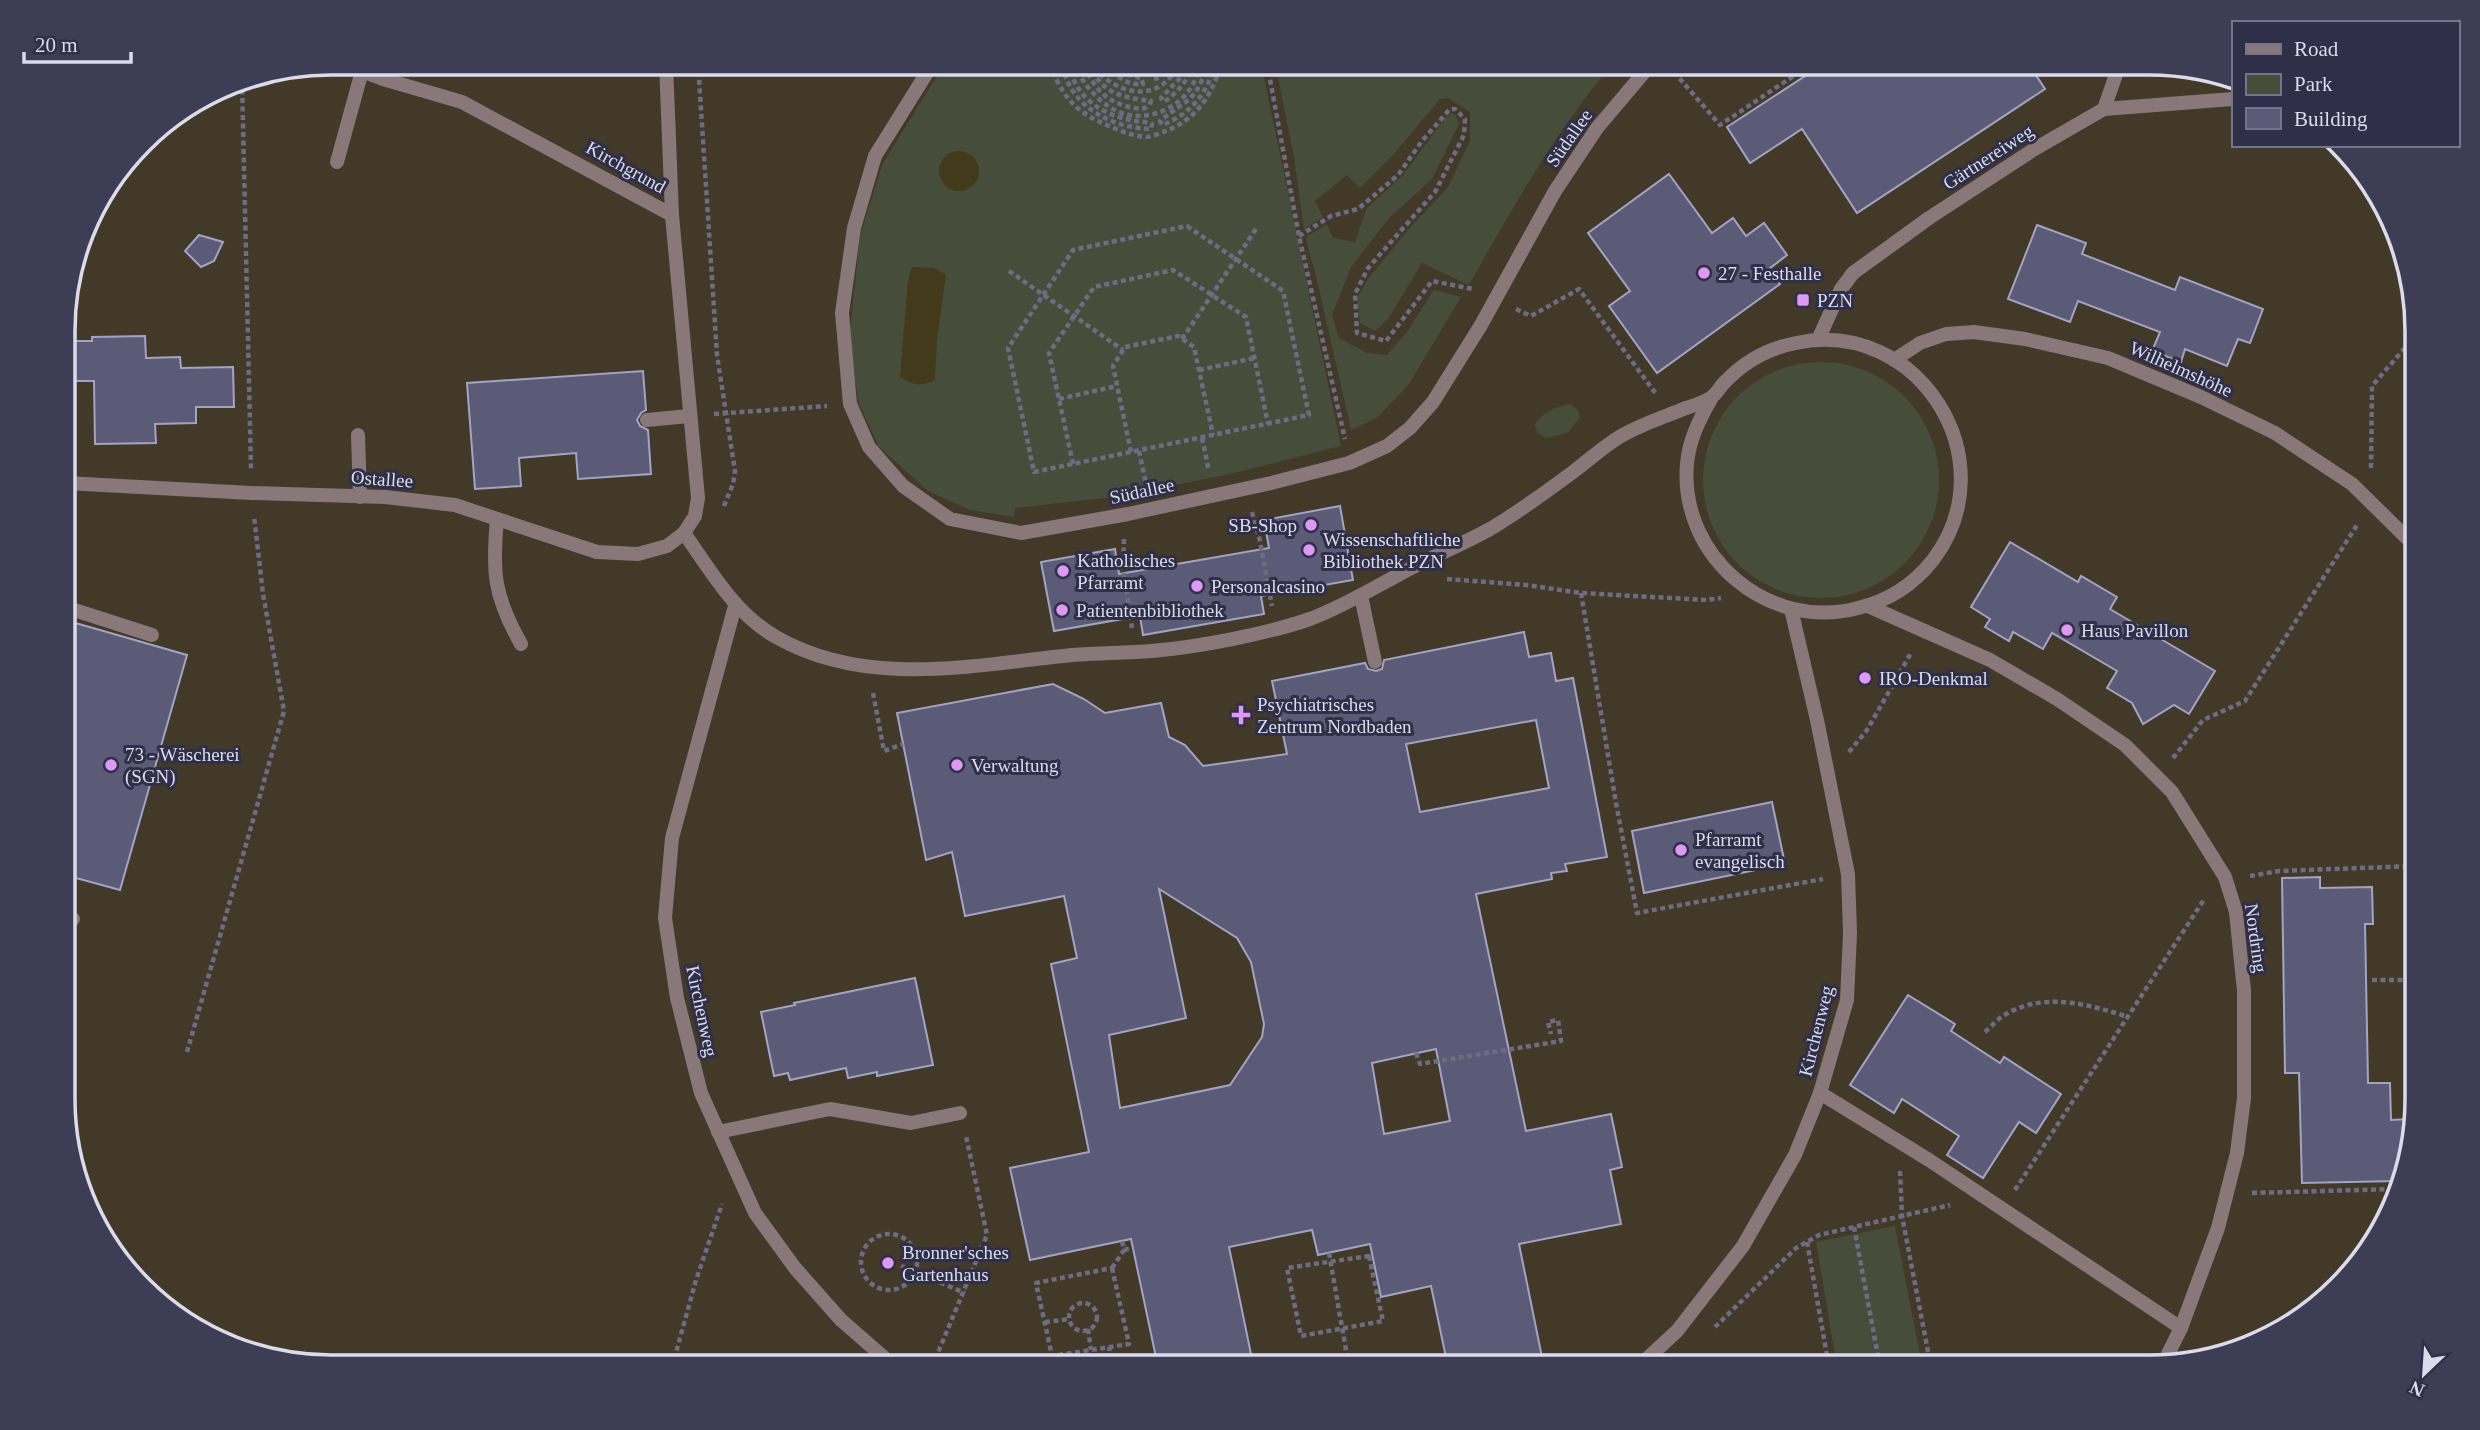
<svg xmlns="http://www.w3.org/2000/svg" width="2480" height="1430" font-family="'Times New Roman',serif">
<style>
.medical{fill:#423928}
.green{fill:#464e3b}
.sand{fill:#423a1a}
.building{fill:#5b5b78;stroke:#a3a3c4;stroke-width:2;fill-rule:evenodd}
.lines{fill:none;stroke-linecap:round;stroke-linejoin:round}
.path{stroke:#6d6c83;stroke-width:4.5;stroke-dasharray:5 3.5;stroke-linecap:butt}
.service{stroke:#88787a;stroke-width:14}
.minor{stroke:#88787a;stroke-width:14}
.poi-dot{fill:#dd99f3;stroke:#302f49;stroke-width:2.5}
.labels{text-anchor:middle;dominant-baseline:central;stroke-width:6;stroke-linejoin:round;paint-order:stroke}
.street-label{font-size:19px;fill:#dbdbec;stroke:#302f49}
.poi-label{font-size:19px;fill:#dbdbec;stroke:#302f49;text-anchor:start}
.rim{fill:none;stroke:#dbdbec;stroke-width:3.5}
</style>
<rect width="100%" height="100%" fill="#302f49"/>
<path class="medical" d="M331 63H2149L2219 72 2233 78V145H2332L2372 183 2403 245 2416 313V1116L2381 1233 2297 1322 2235 1353 2166 1366 331 1367 262 1358 197 1331 108 1248 65 1133V297L91 212 154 130 229 83Z"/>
<g class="green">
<path d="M945 63H1261L1341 446 1230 474 1121 496 1015 508 1014 517 970 510 928 491 879 447 859 404 849 340 860 236 882 165Z"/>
<path d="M1275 63H1613C1554 134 1514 205 1469 285L1422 263 1388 319 1375 331 1360 323 1357 298 1368 279 1408 230 1448 187 1470 141V112L1448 98 1440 99 1393 155 1360 188 1347 175 1315 201 1323 217 1304 229 1294 157Z"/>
<path d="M1452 113 1456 116 1459 124 1432 179 1389 218 1351 267 1332 315 1339 338 1367 353 1387 355 1407 332 1434 290 1461 297 1409 384 1377 418 1351 430 1317 280 1306 240 1307 236 1327 224 1333 238 1355 242 1367 208 1403 175 1446 117Z"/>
<circle cx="1821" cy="480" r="118"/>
<path d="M1571 404 1578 410 1580 418 1567 433 1546 438 1537 433 1535 424C1544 412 1556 406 1571 404Z"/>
<path d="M1895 1226 1922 1365 1837 1367 1816 1242Z"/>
</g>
<g class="sand">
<circle cx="959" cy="171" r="20"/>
<path d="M912 267 933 268 946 274 937 340 935 380C921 387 913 385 900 377L908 280Z"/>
</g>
<g class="building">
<path d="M1825 63H2028L2045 89 1857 213 1802 129 1750 163 1727 127Z"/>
<path d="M1669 174 1712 233 1733 218 1746 236 1764 223 1787 255 1769 269 1780 284 1657 373 1609 306 1630 291 1588 233Z"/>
<path d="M2037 225 2086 243 2082 254 2175 290 2180 277 2263 309 2250 343 2238 339 2227 366 2185 349 2181 362 2152 351 2160 332 2078 301 2070 322 2008 299Z"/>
<path d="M199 235 223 242 214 261 201 267 185 251Z"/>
<path d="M145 336 146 358 180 357 181 368 233 367 234 407H196V423L155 424 156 443 95 444 94 381H65V341H92V337Z"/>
<path d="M643 371 646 410 641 413 637 420 640 426 648 430 651 474 578 479 576 453 519 458 521 486 475 489 467 383Z"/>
<path d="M1340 506 1353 580 1261 596 1264 614 1143 635 1140 616 1054 631 1041 562 1115 549 1119 574 1269 548 1264 520Z"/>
<path d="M2010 542 2078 582 2081 576 2117 597 2110 609 2215 671 2189 714 2174 705 2143 724 2132 703 2107 688 2117 671 2052 633 2043 649 2013 632 2009 641 1985 627 1990 619 1971 607Z"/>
<path d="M65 620 187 655 120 890 65 875Z"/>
<path d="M1524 632 1529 657 1551 653 1556 681 1573 678 1607 857 1565 864 1567 871 1551 873 1552 879 1476 894 1526 1131 1611 1114 1622 1167 1610 1170 1621 1224 1519 1244 1544 1367H1448L1431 1286 1381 1297 1370 1244 1318 1255 1312 1230 1229 1247 1252 1359 1212 1367H1158L1131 1239 1030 1260 1010 1168 1089 1152 1051 964 1077 958 1064 896 965 916 952 852 926 860 897 713 1053 684 1084 699 1105 713 1161 703 1169 737 1185 745 1203 766 1287 754 1272 681 1365 663 1368 669 1376 671 1382 669 1384 660ZM1536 720 1549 788 1420 812 1406 744ZM1159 889 1237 938 1251 962 1264 1024 1262 1037 1230 1085 1120 1108 1109 1035 1186 1018ZM1436 1049 1450 1121 1384 1134 1372 1063Z"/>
<path d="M1772 802 1785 864 1644 893 1632 831Z"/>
<path d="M2320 877V888L2372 887 2373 924H2365L2368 1083H2390L2391 1120 2410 1119V1138L2397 1181 2302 1183 2299 1073H2285L2282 878Z"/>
<path d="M915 978 933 1065 877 1076V1072L848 1078 846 1068 790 1080 788 1073 774 1076 761 1012 795 1005 794 1003Z"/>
<path d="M1908 995 1955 1024 1951 1031 2000 1063 2004 1057 2061 1094 2036 1133 2019 1122 1983 1178 1947 1155 1959 1136 1902 1099 1894 1113 1850 1085Z"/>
</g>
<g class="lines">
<g class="path">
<path d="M698 63 717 355 735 471 733 484 724 506"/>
<path d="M1069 63C1073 95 1100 114 1130 120 1137 122 1145 121 1152 124L1151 129C1113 128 1072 108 1063 68L1057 65 1053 72C1066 102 1080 114 1109 126 1121 131 1133 136 1146 137 1152 137 1160 133 1166 131 1197 119 1213 94 1221 63"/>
<path d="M1089 63C1101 94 1121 97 1151 101 1147 110 1142 109 1133 108 1116 104 1102 97 1093 82 1088 75 1086 68 1079 64L1077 70C1088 91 1106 110 1129 115 1162 121 1197 96 1199 63"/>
<path d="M1114 63 1129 75 1141 78 1143 84C1126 86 1117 76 1106 65L1101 67 1100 74C1128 99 1162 99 1180 63"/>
<path d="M1127 63 1132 70 1141 72 1156 63"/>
<path d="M1165 63 1156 74V79L1173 63"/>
<path d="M1188 63 1183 75 1161 98 1164 102C1178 92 1189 80 1193 63"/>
<path d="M1208 63C1195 104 1189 97 1160 121L1162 125C1191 114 1208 93 1215 63"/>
<path d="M1267 63 1299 236 1345 439"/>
<path d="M1674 72 1720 125 1813 63"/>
<path d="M242 81 251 469"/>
<path d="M1187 226 1283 291 1309 415 1034 472 1008 348 1073 250Z"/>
<path d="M1299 236 1331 216 1358 209 1398 175 1422 141 1450 109H1455L1465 119 1464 135 1435 192 1368 268 1355 294 1357 333 1386 341 1432 281 1473 289"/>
<path d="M1009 271 1123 350"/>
<path d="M1516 309 1531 316 1579 289 1656 394"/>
<path d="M1182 339 1256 229"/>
<path d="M1199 370 1255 358"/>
<path d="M1059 399 1117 386"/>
<path d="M714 414 827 406"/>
<path d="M1202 438 1209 471"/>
<path d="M1139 451 1146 484"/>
<path d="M1131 452 1113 366 1125 347 1178 336 1194 347 1213 435"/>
<path d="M1073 464 1049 353 1094 287 1173 270 1246 317 1268 424"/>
<path d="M2371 468 2372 386 2416 335"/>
<path d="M1252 512 1260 541 1272 606"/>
<path d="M1124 539 1123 568 1132 628"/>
<path d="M1447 579 1526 585 1581 593 1706 600 1721 598"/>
<path d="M1581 593 1616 803 1637 913 1823 879"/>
<path d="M873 693 884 751 903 744"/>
<path d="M1849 752 1867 730 1911 653"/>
<path d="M2173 758 2203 720 2245 701 2357 525"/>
<path d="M2416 866V901"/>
<path d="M2250 876 2279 871 2416 866"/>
<path d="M2372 980H2416"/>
<path d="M1985 1032C1992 1026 1998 1018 2006 1014 2045 992 2088 1004 2128 1017"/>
<path d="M187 1052 284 711 263 594 254 516"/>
<path d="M1416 1053 1420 1064 1561 1041 1558 1020 1548 1022 1551 1034"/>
<path d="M1900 1171 1902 1216 1931 1367"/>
<path d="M2015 1190 2205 898"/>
<path d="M2252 1193 2394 1189"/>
<path d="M1854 1227 1880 1367"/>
<circle cx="889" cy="1262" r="28"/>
<path d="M1807 1242 1829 1367"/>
<path d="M1124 1250 1132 1248"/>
<path d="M1329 1253 1349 1367"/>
<path d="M1369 1256 1383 1321 1301 1336 1287 1268Z"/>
<path d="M901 1266 965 1293"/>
<path d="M1112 1268 1129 1344 1052 1356 1036 1283Z"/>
<path d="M1112 1268 1124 1250 1122 1241"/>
<circle cx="1083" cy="1317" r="14"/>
<path d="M1045 1322 1070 1319"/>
<path d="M1715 1327 1796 1248 1819 1235 1950 1205"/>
<path d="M1088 1329 1091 1350"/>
<path d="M1069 1353 1073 1364 1076 1367"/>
<path d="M672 1367 696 1280 722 1204"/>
<path d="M932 1367 987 1235 966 1136"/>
<path d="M1105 1367 1110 1354 1109 1347"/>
</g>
<g class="service">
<path d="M341 63 383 79 462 102 672 215"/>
<path d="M933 63 875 156 854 228 842 313 850 404 869 447 903 486 950 519 1021 533 1128 514 1271 483 1349 463 1387 446 1410 428 1433 402 1481 325 1555 191 1597 128 1652 63"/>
<path d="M2104 109 2233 99"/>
<path d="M337 162 362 71"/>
<path d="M1894 360 1920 343 1946 334 1974 332 2025 339 2108 358 2201 397 2275 433 2352 484 2416 547"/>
<path d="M647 420 689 416"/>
<path d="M358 435 360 497"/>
<path d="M65 483 251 493 385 497 455 505 597 552 638 554 667 546 684 533 695 516 698 498 672 215 666 63"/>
<path d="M497 519C492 573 494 596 521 644"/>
<path d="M684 533C711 571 734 613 776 637 867 689 973 665 1072 655 1098 653 1125 653 1152 651 1199 647 1266 634 1310 619 1342 607 1370 590 1400 574 1429 558 1461 545 1490 529 1519 512 1546 492 1573 472 1589 460 1604 446 1621 436 1642 424 1664 417 1686 408 1695 405 1706 402 1713 396 1718 392 1721 385 1726 381 1745 361 1770 348 1796 343 1918 317 2009 460 1933 560 1914 584 1888 601 1858 608 1769 632 1679 557 1687 464 1689 440 1699 420 1711 399"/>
<path d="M1361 596 1375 662"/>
<path d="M735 606 672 838 665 918 677 998 701 1093 755 1213 795 1268 841 1320 895 1367"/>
<path d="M1868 606 1990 660 2057 699 2125 745 2172 792 2225 877 2236 912 2244 991V1098L2237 1153 2218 1228 2181 1328 2162 1366"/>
<path d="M65 607 152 635"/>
<path d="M65 916 73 919"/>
<path d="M1820 1093 1929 1160 2181 1328"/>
<path d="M718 1132 830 1109 911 1123 960 1113"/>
<path d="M1638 1367 1677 1331 1743 1246 1795 1155 1820 1093 1847 1000 1850 933 1848 874 1817 720 1791 609"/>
</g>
<path class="minor" d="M1818 340 1841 289 1853 273 1929 218 2033 150 2104 109 2120 63"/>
</g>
<g class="poi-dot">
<circle cx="1704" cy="273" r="7"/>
<rect x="1796" y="293" width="14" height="14" rx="3.5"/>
<circle cx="1311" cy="525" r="7"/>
<circle cx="1309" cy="550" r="7"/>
<circle cx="1063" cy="571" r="7"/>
<circle cx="1197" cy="586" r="7"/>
<circle cx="1062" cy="610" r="7"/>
<circle cx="2067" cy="630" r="7"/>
<circle cx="1865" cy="678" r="7"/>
<path d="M1237.5 704.5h7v7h7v7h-7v7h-7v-7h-7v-7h7z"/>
<circle cx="111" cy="765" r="7"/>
<circle cx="957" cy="765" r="7"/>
<circle cx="1681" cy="850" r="7"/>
<circle cx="888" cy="1263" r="7"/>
</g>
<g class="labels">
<g class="street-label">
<text transform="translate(1569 138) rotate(-55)">Südallee</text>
<text transform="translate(1988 157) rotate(-33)">Gärtnereiweg</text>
<text transform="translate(626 167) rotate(29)">Kirchgrund</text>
<text transform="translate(2181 369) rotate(24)">Wilhelmshöhe</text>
<text transform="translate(382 479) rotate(4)">Ostallee</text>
<text transform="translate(1142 491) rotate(-12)">Südallee</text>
<text transform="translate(2256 938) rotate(82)">Nordring</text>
<text transform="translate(702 1011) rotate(78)">Kirchenweg</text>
<text transform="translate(1816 1031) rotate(-76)">Kirchenweg</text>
</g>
<g class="poi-label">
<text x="1718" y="273">27 - Festhalle</text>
<text x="1817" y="300">PZN</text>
<text x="1297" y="525" text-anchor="end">SB-Shop</text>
<text x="1323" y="539">Wissenschaftliche<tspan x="1323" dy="22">Bibliothek PZN</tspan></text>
<text x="1077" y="560">Katholisches<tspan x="1077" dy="22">Pfarramt</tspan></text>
<text x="1211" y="586">Personalcasino</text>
<text x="1076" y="610">Patientenbibliothek</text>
<text x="2081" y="630">Haus Pavillon</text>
<text x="1879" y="678">IRO-Denkmal</text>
<text x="1257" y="704">Psychiatrisches<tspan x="1257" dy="22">Zentrum Nordbaden</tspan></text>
<text x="125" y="754">73 - Wäscherei<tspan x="125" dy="22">(SGN)</tspan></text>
<text x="971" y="765">Verwaltung</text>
<text x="1695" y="839">Pfarramt<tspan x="1695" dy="22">evangelisch</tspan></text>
<text x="902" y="1252">Bronner'sches<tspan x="902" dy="22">Gartenhaus</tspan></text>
</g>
</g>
<path d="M0 0H2480V1430H0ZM331 75H2149A256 256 0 0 1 2405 331V1099A256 256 0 0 1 2149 1355H331A256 256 0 0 1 75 1099V331A256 256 0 0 1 331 75Z" fill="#3e3d56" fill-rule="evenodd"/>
<path class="rim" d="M331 75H2149A256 256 0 0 1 2405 331V1099A256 256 0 0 1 2149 1355H331A256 256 0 0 1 75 1099V331A256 256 0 0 1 331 75Z"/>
<rect x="2232" y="21" width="228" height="126" fill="#302f49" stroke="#74748a" stroke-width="2"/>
<rect x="2246" y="44" width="35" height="10" fill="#88787a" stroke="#74748a" stroke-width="2"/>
<text x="2294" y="56" font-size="21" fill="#dbdbec">Road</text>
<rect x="2246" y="74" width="35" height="21" fill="#464e3b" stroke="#74748a" stroke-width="2"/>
<text x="2294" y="91" font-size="21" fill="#dbdbec">Park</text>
<rect x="2246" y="108" width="35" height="21" fill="#5b5b78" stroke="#74748a" stroke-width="2"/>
<text x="2294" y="126" font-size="21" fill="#dbdbec">Building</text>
<g transform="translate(2424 1374) rotate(205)" stroke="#302f49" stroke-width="5" paint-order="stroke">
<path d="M0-5L12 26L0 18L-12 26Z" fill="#dbdbec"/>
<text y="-10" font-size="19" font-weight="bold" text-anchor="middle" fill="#dbdbec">N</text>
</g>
<path d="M24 52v10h107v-10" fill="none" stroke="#dbdbec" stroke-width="3.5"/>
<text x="35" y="52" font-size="21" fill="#dbdbec" stroke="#302f49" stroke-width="5" paint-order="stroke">20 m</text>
</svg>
